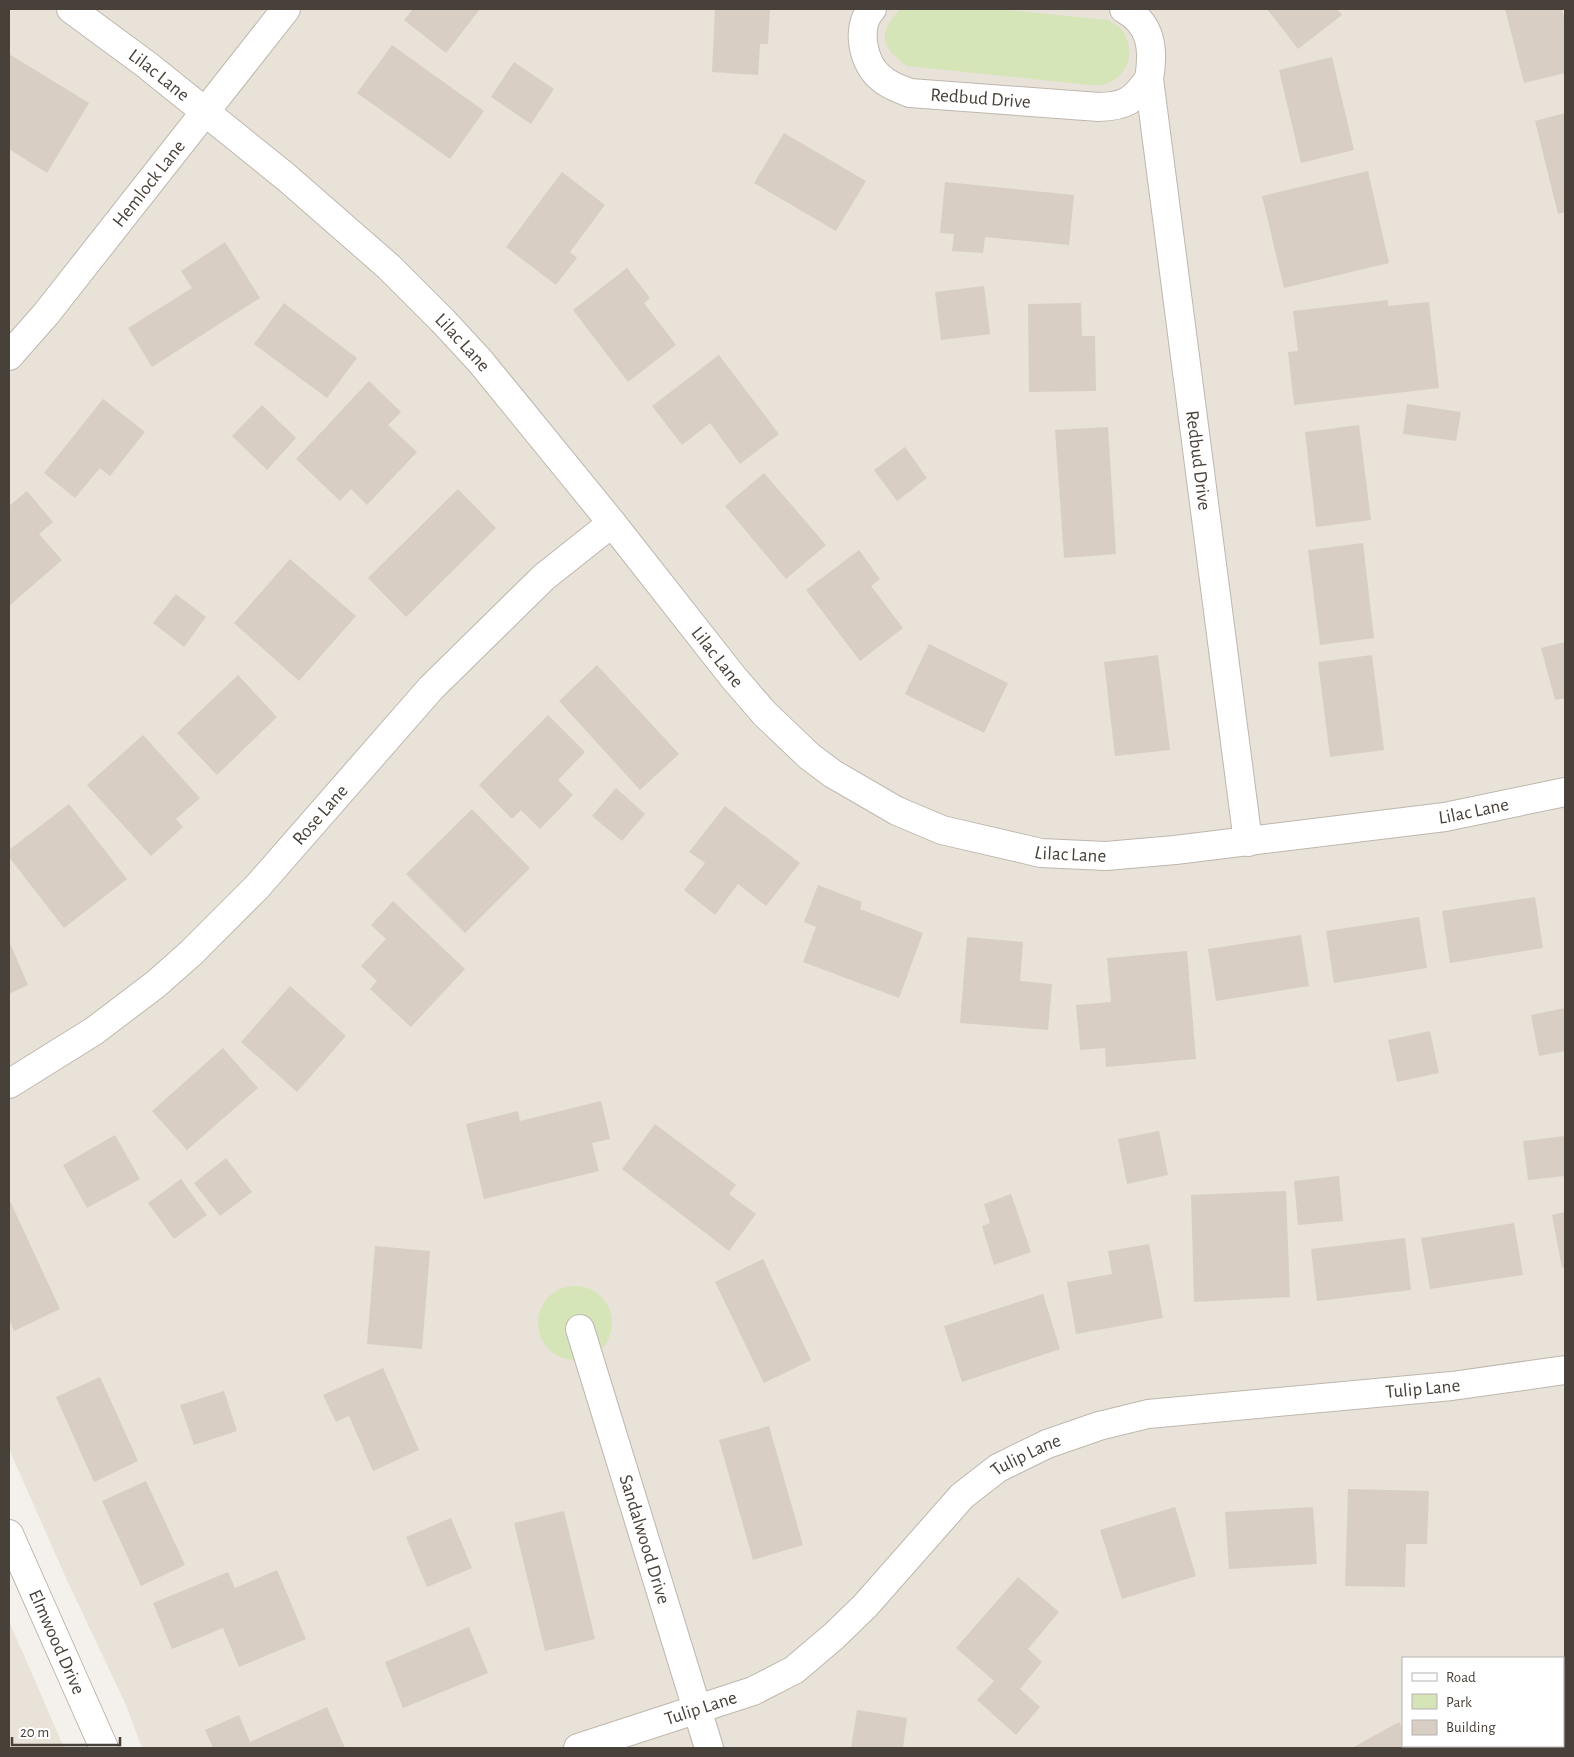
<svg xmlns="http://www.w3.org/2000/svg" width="1574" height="1757" font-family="'Alegreya Sans',sans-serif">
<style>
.residential{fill:#e8e2d9;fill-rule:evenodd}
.green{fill:#d5e5b7}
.building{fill:#d8cec4}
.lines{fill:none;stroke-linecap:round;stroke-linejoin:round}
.street-casing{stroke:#bfb7ae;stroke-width:30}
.street{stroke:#fff;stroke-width:28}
.labels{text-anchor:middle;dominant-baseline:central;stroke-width:4;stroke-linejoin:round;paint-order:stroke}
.street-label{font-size:19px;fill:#484139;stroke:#fff}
</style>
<rect width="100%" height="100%" fill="#f4f0eb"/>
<g class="residential">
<path d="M9 9H1565V1748H142L126 1705 66 1578 9 1449ZM1403 1658H1563V1746H1403Z"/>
<path d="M9 1622 30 1669 64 1748H9Z"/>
</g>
<g class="green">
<path d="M901 9H995L1108 20C1113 23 1118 25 1121 29 1136 49 1130 75 1106 84 1101 86 1095 85 1090 85L907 66C880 47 877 32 901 9Z"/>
<circle cx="575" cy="1323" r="37"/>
</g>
<g class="building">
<path d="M413 9H480L446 53 404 20Z"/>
<path d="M715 9H770L768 44H760L758 75 712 72Z"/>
<path d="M1267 9H1337L1342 15 1298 49Z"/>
<path d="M1505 9H1562L1565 22V73L1524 83Z"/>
<path d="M392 45 484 111 450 159 357 93Z"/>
<path d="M9 54 89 103 47 173 9 149Z"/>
<path d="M1332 57 1354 150 1301 163 1279 70Z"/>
<path d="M514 62 554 89 531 124 491 97Z"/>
<path d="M1565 113V212L1558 214 1535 121Z"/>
<path d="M784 133 866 181 836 231 754 183Z"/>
<path d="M1368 171 1389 263 1284 288 1262 196Z"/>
<path d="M562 172 605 205 570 252 577 258 556 285 506 247Z"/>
<path d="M945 182 1074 195 1069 245 985 237 983 253 952 251 954 234 940 233Z"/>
<path d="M225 242 260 298 152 367 128 328 192 288 181 271Z"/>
<path d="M627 268 650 298 644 303 676 345 628 382 573 310Z"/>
<path d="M984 286 990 334 941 340 935 292Z"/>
<path d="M1388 300V306L1429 302 1439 388 1294 405 1288 352 1298 351 1293 311Z"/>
<path d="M284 303 357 358 327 398 254 344Z"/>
<path d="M1081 303 1082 336H1095L1096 391 1029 392 1028 304Z"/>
<path d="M719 355 779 434 740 464 710 423 682 445 652 406Z"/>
<path d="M369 381 401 412 388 425 417 452 367 505 351 489 340 501 296 459Z"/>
<path d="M103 399 145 432 110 476 100 468 75 498 44 473Z"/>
<path d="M1407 404 1461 412 1456 441 1403 434Z"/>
<path d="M262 405 296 438 267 470 232 436Z"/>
<path d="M1359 425 1371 520 1316 527 1305 432Z"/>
<path d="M1108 427 1116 554 1064 558 1055 430Z"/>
<path d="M905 447 927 478 897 501 874 470Z"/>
<path d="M764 473 826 545 786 579 725 506Z"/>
<path d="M458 489 496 528 406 617 368 578Z"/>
<path d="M27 491 53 522 39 534 62 560 9 606V506Z"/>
<path d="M1363 543 1374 638 1320 645 1308 550Z"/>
<path d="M859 550 880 579 871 586 903 628 860 661 806 590Z"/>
<path d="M290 559 356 616 299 681 234 623Z"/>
<path d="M176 594 206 617 184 647 153 623Z"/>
<path d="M1565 642V698L1555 700 1541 648Z"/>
<path d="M929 644 1008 683 984 733 905 694Z"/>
<path d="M1158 655 1170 750 1115 756 1104 662Z"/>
<path d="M1372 655 1384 750 1330 757 1318 662Z"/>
<path d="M597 665 679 754 640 790 559 701Z"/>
<path d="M238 675 277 717 217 775 177 733Z"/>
<path d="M548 715 585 752 558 780 573 795 540 829 521 810 512 819 479 785Z"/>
<path d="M143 735 200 798 176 819 183 827 151 856 87 785Z"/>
<path d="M616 788 645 814 622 841 592 816Z"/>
<path d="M69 804 127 879 64 928 9 857V850Z"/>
<path d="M725 806 800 863 766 906 738 884 715 915 684 890 705 863 689 852Z"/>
<path d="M472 809 530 868 465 933 406 874Z"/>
<path d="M818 885 862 902 860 909 923 933 899 998 803 962 816 927 804 922Z"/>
<path d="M1535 897 1543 948 1450 963 1442 911Z"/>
<path d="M393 901 465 969 411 1027 370 989 377 981 361 966 386 939 371 925Z"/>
<path d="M1419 917 1427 968 1334 983 1326 931Z"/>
<path d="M1301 935 1309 986 1216 1001 1208 949Z"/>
<path d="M967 937 1023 942 1020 981 1052 984 1048 1030 960 1023Z"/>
<path d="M9 941 28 985 9 994Z"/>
<path d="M1187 951 1196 1059 1106 1067 1105 1048 1080 1050 1076 1005 1111 1002 1107 958Z"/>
<path d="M290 986 346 1036 297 1092 241 1042Z"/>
<path d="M1565 1008V1051L1539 1056 1531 1015Z"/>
<path d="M1430 1031 1439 1073 1397 1082 1388 1040Z"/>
<path d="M223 1048 258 1088 187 1150 152 1111Z"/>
<path d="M601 1101 610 1139 592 1143 599 1171 484 1199 466 1124 518 1111 520 1121Z"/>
<path d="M655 1124 736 1185 729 1194 756 1214 729 1251 622 1169Z"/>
<path d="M1159 1131 1168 1175 1127 1184 1118 1139Z"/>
<path d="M115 1135 140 1179 87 1208 63 1165Z"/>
<path d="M1565 1136V1176L1528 1180 1523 1141Z"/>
<path d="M226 1158 252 1192 220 1216 194 1183Z"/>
<path d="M1339 1176 1343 1221 1298 1225 1294 1181Z"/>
<path d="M181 1179 207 1215 174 1239 148 1203Z"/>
<path d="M1286 1191 1290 1297 1194 1302 1191 1195Z"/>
<path d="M1011 1194 1031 1252 994 1265 982 1226 990 1223 984 1204Z"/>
<path d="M9 1199 60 1309 14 1331 9 1319Z"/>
<path d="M1565 1212V1267L1562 1268 1552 1215Z"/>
<path d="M1514 1223 1523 1275 1430 1289 1421 1238Z"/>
<path d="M1405 1238 1411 1290 1317 1301 1311 1249Z"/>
<path d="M1149 1244 1163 1318 1076 1334 1067 1282 1112 1274 1108 1251Z"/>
<path d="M375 1246 430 1251 422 1349 367 1344Z"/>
<path d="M763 1259 811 1360 764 1383 715 1282Z"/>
<path d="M1043 1294 1060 1349 962 1382 944 1326Z"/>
<path d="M383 1368 419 1450 373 1471 349 1416 336 1422 323 1395Z"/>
<path d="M100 1377 138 1461 94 1482 56 1397Z"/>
<path d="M224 1391 237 1431 194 1445 180 1405Z"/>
<path d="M769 1426 803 1545 753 1560 719 1440Z"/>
<path d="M146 1481 185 1565 141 1586 102 1501Z"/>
<path d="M1348 1489 1429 1491 1427 1544H1406L1405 1587 1345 1586Z"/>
<path d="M1175 1507 1196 1576 1122 1599 1100 1530Z"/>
<path d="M1313 1507 1317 1564 1229 1569 1225 1512Z"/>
<path d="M564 1511 595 1639 545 1651 514 1523Z"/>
<path d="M451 1518 472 1568 427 1587 406 1537Z"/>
<path d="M277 1570 306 1639 239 1667 223 1628 172 1649 153 1603 228 1572 235 1588Z"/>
<path d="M1018 1577 1059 1612 1028 1649 1042 1662 1020 1689 1040 1707 1016 1735 977 1700 994 1681 956 1648Z"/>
<path d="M469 1627 488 1673 403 1708 385 1662Z"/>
<path d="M327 1707 345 1748H213L205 1730 239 1715 250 1742Z"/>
<path d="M857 1710 907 1718 903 1748H851Z"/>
<path d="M1399 1722 1403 1729V1746H1412L1414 1748H1352Z"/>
<path d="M1508 1746H1537L1541 1748H1507Z"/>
</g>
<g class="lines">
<defs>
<g id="street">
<path id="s1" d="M71 9 147 65 286 177 389 267 443 321 480 361 612 523 733 677 765 714 809 756 833 774 897 811 942 830 1041 853 1106 856 1175 850 1445 817 1565 792"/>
<path id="s2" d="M872 9C855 27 863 65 882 79 890 86 900 89 910 93L1099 107C1126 106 1133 101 1149 79"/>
<path id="s3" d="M1124 9C1152 24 1154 50 1149 79L1248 842"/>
<path id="s4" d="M9 356 46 314 286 9"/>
<path id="s5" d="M9 1084 94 1031 156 984 191 953 257 887 431 688 544 577 612 523"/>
<path id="s6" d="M580 1329 709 1748"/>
<path id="s7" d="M9 1534 104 1748"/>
<path id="s8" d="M578 1748 753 1691 794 1670 834 1636 865 1606 962 1496 998 1468 1047 1444 1099 1426 1148 1414 1452 1386 1565 1370"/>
</g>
</defs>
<use href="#street" class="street-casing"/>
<use href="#street" class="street"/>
</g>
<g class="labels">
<g class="street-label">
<text stroke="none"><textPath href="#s1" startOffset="110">Lilac Lane</textPath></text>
<text stroke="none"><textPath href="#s2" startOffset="180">Redbud Drive</textPath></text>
<text stroke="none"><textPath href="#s4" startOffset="222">Hemlock Lane</textPath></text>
<text stroke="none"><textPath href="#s1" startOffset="515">Lilac Lane</textPath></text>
<text stroke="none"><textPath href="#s3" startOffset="465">Redbud Drive</textPath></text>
<text stroke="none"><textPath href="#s1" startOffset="920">Lilac Lane</textPath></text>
<text stroke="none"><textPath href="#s1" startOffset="1745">Lilac Lane</textPath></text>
<text stroke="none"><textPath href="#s5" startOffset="414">Rose Lane</textPath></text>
<text stroke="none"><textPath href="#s1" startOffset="1339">Lilac Lane</textPath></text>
<text stroke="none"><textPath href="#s8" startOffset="954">Tulip Lane</textPath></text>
<text stroke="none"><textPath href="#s8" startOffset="549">Tulip Lane</textPath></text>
<text stroke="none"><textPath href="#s6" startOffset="220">Sandalwood Drive</textPath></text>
<text stroke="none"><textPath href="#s7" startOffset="118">Elmwood Drive</textPath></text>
<text stroke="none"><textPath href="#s8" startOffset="129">Tulip Lane</textPath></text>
</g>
</g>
<rect width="1574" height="1757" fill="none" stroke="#484139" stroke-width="20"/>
<rect x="1402" y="1657" width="162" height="90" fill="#ffffff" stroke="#b6b3b0"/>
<rect x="1412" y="1673" width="25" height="8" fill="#ffffff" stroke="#b6b3b0"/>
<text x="1446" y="1682" font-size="15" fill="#484139">Road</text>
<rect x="1412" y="1694" width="25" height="15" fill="#d5e5b7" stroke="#b6b3b0"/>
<text x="1446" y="1707" font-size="15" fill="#484139">Park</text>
<rect x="1412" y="1720" width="25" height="15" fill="#d8cec4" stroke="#b6b3b0"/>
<text x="1446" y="1732" font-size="15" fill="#484139">Building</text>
<path d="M12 1737v8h108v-8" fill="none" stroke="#484139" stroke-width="2.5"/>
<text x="20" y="1737" font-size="15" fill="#484139" stroke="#ffffff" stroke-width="4" paint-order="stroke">20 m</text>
</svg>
